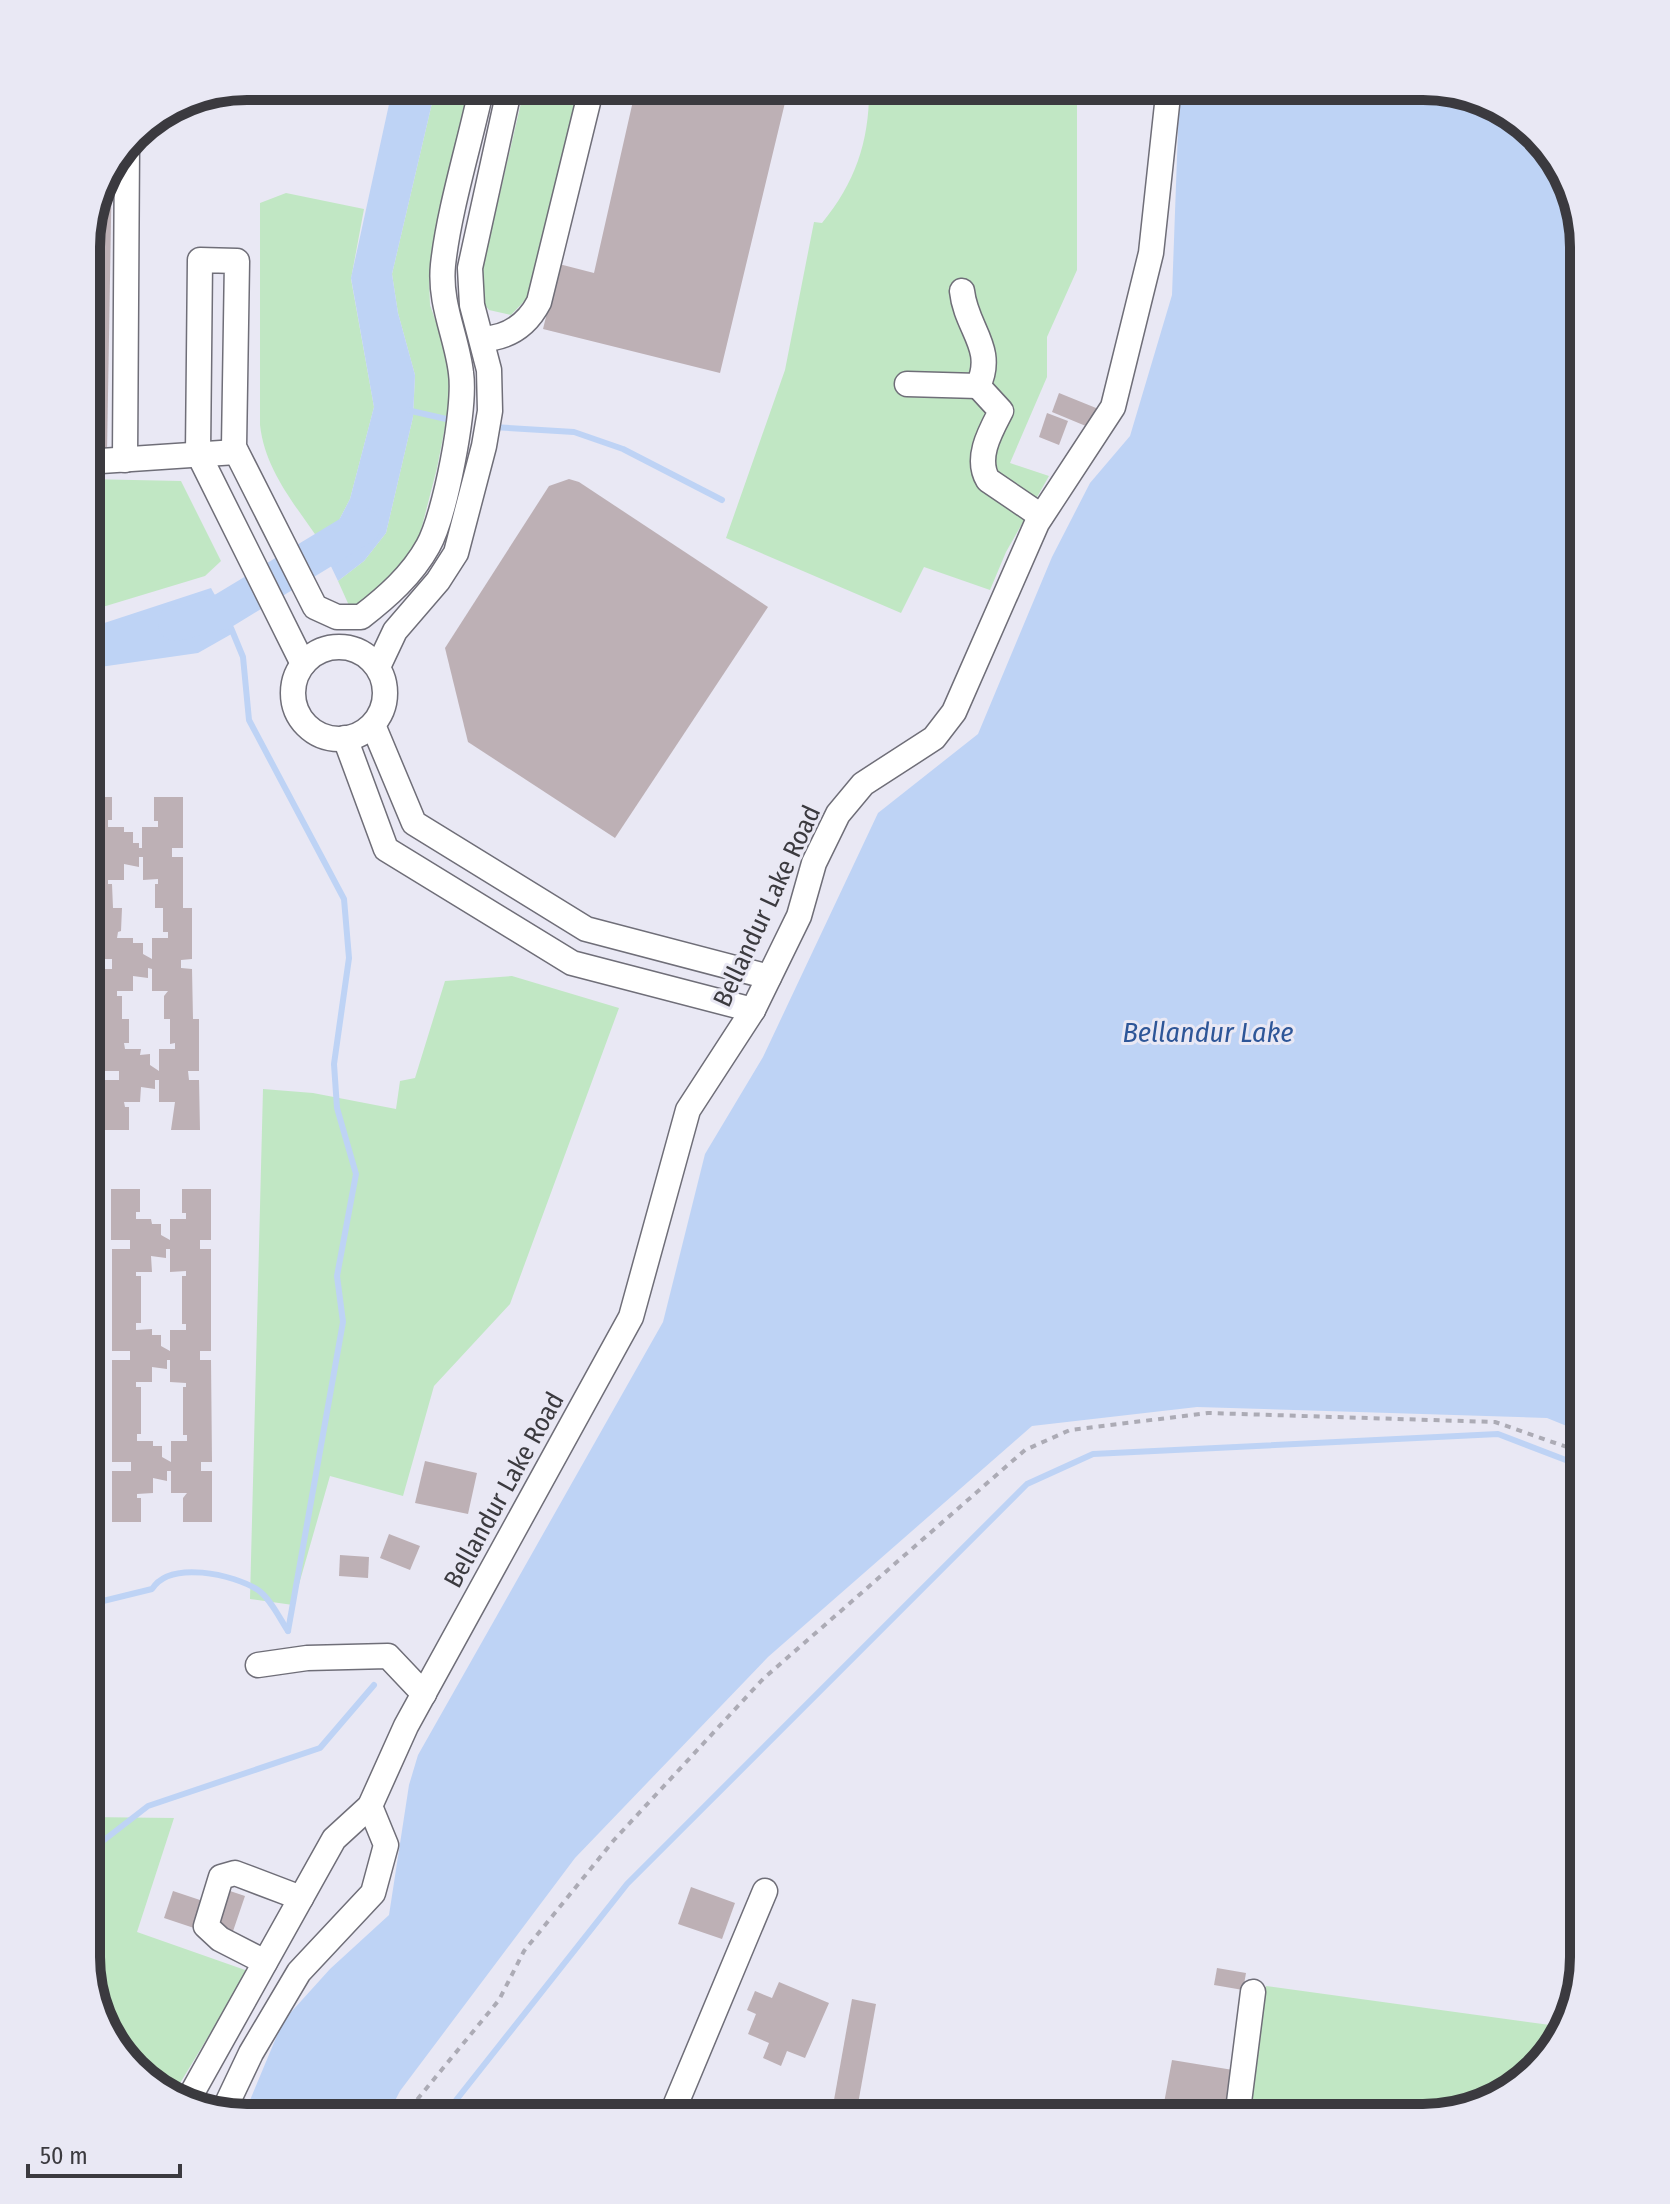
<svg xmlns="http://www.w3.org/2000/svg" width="1670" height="2204" font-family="'Fira Sans Condensed',sans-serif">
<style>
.green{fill:#c1e7c4}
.water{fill:#bed3f5}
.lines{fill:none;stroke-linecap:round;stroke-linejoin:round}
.stream{stroke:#bed3f5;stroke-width:6}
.river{stroke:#bed3f5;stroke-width:36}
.building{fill:#bdb0b5;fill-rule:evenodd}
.minor-casing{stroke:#6f6e78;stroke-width:27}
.path{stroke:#acabb5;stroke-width:4;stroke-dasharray:6 6;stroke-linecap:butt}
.minor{stroke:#fff;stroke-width:24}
.labels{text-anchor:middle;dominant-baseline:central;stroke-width:6;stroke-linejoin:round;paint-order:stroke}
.street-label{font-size:26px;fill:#3b3a3f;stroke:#e9e8f4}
.water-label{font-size:28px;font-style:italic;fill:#2e5698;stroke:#e9e8f4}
.rim{fill:none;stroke:#3b3a3f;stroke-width:10}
</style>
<rect width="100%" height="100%" fill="#e9e8f4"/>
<g class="green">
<path d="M436 86H470L429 278 430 305 446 350 450 380 449 407 437 468 419 538 390 581 351 610 338 581 364 561 386 533 413 417 415 375 398 313 392 274Z"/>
<path d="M525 86H584L531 294 511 315 489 310 483 303 480 278Z"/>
<path d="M869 86H1077V270L1047 337V377L1010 463 1049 476 1006 552 990 590 924 567 901 613 726 538 785 370 814 222 822 223C856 182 870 139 869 86Z"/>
<path d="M286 193 364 209 351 279 374 407 350 499 337 524 317 537C293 502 265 469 260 425V203Z"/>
<path d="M86 479 181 481 221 561 205 576 86 612Z"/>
<path d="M512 976 619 1008 510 1304 434 1386 403 1496 330 1476 293 1605 250 1599 263 1089 313 1093 396 1109 400 1081 415 1078 445 981Z"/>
<path d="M86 1817 174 1818 137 1932 248 1971 171 2098 113 2046 86 1957Z"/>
<path d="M1266 1986 1565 2027 1563 2037 1512 2091 1423 2118H1248Z"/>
</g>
<g class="water">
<path d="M393 86H436L392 274 398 313 415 375 413 417 386 533 364 561 338 581 317 537 337 524 350 499 374 407 351 278Z"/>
<path d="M1184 86H1433L1504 108 1557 158 1584 247V1433L1547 1418 1197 1407 1032 1426 768 1657 575 1858 400 2091 386 2118 243 2117 283 2021 330 1969 389 1915 409 1785 418 1755 663 1322 705 1154 763 1057 878 813 978 734 1052 557 1090 483 1130 436 1172 295 1179 102Z"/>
<path d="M211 588 235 632 198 653 86 669V629Z"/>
</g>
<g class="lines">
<g class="stream">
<path d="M407 410 455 421"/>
<path d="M493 427 574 432 623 449 722 500"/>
<path d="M231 628 243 657 249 720 344 899 349 958 334 1064 337 1108 356 1174 337 1276 343 1322 288 1631"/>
<path d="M86 1618 96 1613 103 1601 152 1589C170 1560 233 1574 258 1590 270 1598 280 1619 288 1631"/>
<path d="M86 1854 148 1806 320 1748 374 1685"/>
<path d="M442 2118 627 1884 1027 1484 1093 1454 1498 1434 1584 1467"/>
</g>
<path class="river" d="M176 623 223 611 363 526"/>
</g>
<g class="building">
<path d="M616 86H789L720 373 543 329 559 264 594 273 635 92Z"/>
<path d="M112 164 107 453H86V236L103 175Z"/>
<path d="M1059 393 1101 410 1093 429 1052 412Z"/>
<path d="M1047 413 1068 421 1059 445 1039 437Z"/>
<path d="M569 479 579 482 768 607 615 838 468 742 445 648 549 486Z"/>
<path d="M86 797H112V820H108V827H124V832H133V843H139V848H142V827H158V821H154V797H183V848H172V857H183V908H192V959L181 960V968L192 969 193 1019H199V1071H188L189 1080H199L200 1130H171L175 1102H159V1080H155V1089L141 1087 140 1102H124L125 1107H129V1130H100V1080H119V1071H100V1019H93V969H112V959H93L92 908H86V857H102V849L86 848ZM139 857H143V880L158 879V884H155V908H163V932H168V938H152V959L143 954V943H133V938H117L118 932 121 931 122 908H113L112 884H108V880H124V864L139 867ZM148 968 152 969V991H168L164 996V1019H170V1044L175 1043V1049H159V1071L150 1065V1054L140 1055 141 1049H125L124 1043H129V1019H122V996H117V991H133V976L148 978Z"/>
<path d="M111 1189H140V1212H136V1219H151L152 1224H161V1235L170 1240V1219H186V1213H182V1189H211V1240H200V1249H211V1351H200V1360H211L212 1462H201V1471H212V1522H183V1498L187 1493H171V1471H167V1481L153 1478V1493L137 1494V1498H141V1522H112V1471H131V1462H112V1360H130V1351H112V1249H130V1240H111ZM166 1249H170V1272L186 1271V1276H182V1324H186V1330H170V1351L161 1346V1335H152V1329L136 1330V1323H141V1276H136V1272H152L151 1256 166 1258ZM167 1360H170V1382L186 1383V1387H183V1435H187V1441H171V1462L162 1457V1446H153V1441H137V1434H141V1387H136V1382H152V1367L167 1369Z"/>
<path d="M425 1461 477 1473 468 1514 415 1503Z"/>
<path d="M389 1534 420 1546 410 1570 380 1558Z"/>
<path d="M340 1555 369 1557 368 1578 339 1576Z"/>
<path d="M691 1887 735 1903 722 1939 678 1924Z"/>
<path d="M227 1890 245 1896 230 1940 164 1918 173 1891 221 1907Z"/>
<path d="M1217 1968 1246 1973 1243 1990 1214 1985Z"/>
<path d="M779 1982 829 2003 805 2058 787 2051 781 2066 763 2058 769 2043 748 2034 756 2014 747 2010 755 1991 772 1998Z"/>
<path d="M852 1999 876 2004 858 2104 834 2100Z"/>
<path d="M1172 2060 1233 2070 1226 2113 1164 2103Z"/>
</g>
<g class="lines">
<defs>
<g id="minor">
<path d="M962 291C966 329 996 348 978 386L1001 411C990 432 975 458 988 480L1041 516"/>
<path d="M482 339C508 338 527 325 539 302L592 86"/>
<path d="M907 384 978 386"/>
<path d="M125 460 127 144"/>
<path d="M86 462 236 452"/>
<circle cx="339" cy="693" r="46"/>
<path d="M303 664 198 453 200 260 237 261 234 447 315 607 337 617H361C387 597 412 575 428 546 445 516 466 408 461 373 457 337 439 304 443 265 449 209 470 143 482 86"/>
<path d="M378 667 395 631 438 581 456 553 484 446 490 411 489 370 472 305 470 268 510 86"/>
<path d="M373 725 414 823 586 929 769 977"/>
<path d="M345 738 386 849 572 963 753 1010"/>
<path d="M258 1665 307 1658 388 1656 424 1694"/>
<path d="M265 1962 220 1939 206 1926 221 1877 235 1873 301 1898"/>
<path d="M187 2102 334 1839 370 1806 406 1726 631 1317 688 1110 753 1010 799 916 814 863 838 814 863 784 934 738 954 712 1037 523 1113 407 1151 253 1169 86"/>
<path d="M223 2112 251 2053 299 1972 373 1893 386 1845 370 1806"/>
<path d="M670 2118 765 1891"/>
<path d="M1237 2118 1253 1992"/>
</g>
</defs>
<use href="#minor" class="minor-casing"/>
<path class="path" d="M402 2118 499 2000 524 1951 614 1840 763 1679 1025 1450 1070 1430 1208 1413 1495 1422 1584 1453"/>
<use href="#minor" class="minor"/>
</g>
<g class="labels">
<g class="street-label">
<text transform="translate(767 906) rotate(-65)">Bellandur Lake Road</text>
<text transform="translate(504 1490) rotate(-61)">Bellandur Lake Road</text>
</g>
<g class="water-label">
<text x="1208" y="1032">Bellandur Lake</text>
</g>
</g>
<path d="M0 0H1670V2204H0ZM247 100H1423A147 147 0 0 1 1570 247V1957A147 147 0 0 1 1423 2104H247A147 147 0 0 1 100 1957V247A147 147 0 0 1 247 100Z" fill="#e9e8f4" fill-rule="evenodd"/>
<path class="rim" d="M247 100H1423A147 147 0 0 1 1570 247V1957A147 147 0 0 1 1423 2104H247A147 147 0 0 1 100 1957V247A147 147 0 0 1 247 100Z"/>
<path d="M28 2164v12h152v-12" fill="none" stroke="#3b3a3f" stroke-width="4"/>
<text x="40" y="2164" font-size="24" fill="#3b3a3f" stroke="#e9e8f4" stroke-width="6" paint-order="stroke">50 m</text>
</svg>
